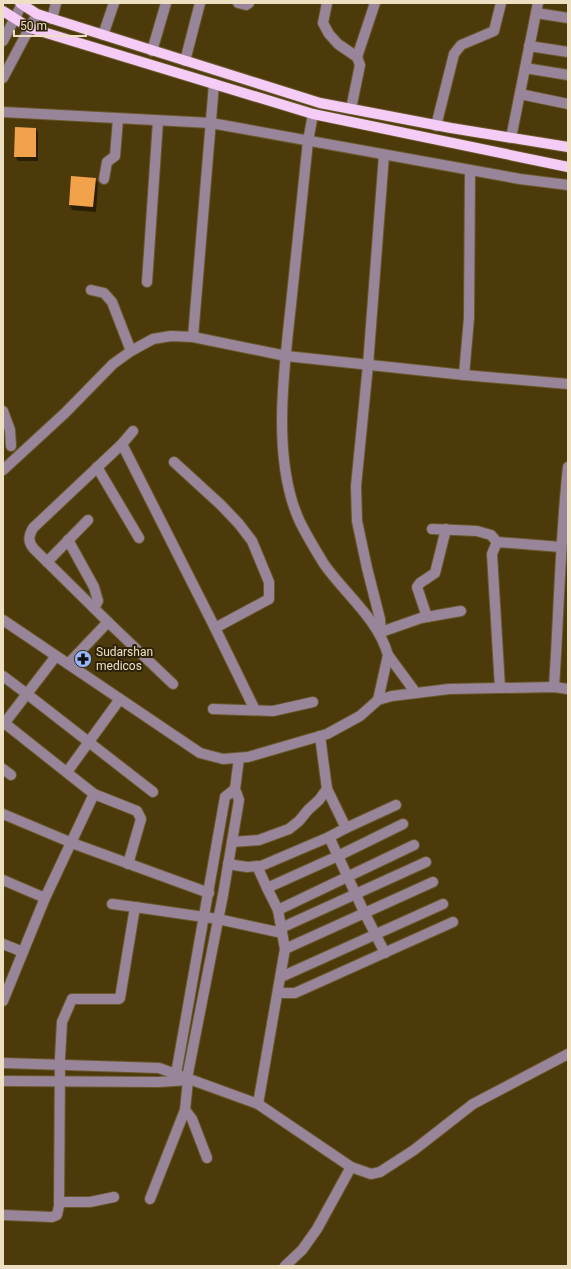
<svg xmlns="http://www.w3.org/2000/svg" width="571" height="1269" font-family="Roboto,sans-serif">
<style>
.shadow{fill:#0007}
.building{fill:#f2a24a}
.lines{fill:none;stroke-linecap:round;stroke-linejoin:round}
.minor-casing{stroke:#69582b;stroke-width:12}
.major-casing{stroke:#69582b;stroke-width:12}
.minor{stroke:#998599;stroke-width:10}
.major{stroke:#f5ccf5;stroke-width:10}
.labels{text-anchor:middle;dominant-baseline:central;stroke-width:4;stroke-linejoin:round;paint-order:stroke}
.poi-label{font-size:12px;fill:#ede0c2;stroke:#2d2209;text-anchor:start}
</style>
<rect width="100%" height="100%" fill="#4c3a0a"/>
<g class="shadow">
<path d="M36 129 38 133V161H18L15 156Z"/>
<path d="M95 179 98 183 96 212 72 210 70 205Z"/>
</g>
<g class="building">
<path d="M15 127 36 128V157H14Z"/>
<path d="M71 176 96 178 93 207 69 205Z"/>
</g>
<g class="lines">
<defs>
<g id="minor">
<path d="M238 3 246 5 249 3"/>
<path d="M327 3 323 23 329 34 338 44 357 57 360 65 351 109"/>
<path d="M536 13 568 18"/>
<path d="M52 19 56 3"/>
<path d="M103 35 114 3"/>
<path d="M3 41 22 4"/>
<path d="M529 46 568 52"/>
<path d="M152 51 166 3"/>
<path d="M357 57 375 3"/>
<path d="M185 61 200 3"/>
<path d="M525 68 568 75"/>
<path d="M3 78 37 14"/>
<path d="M520 94 568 104"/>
<path d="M3 112 211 123 520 179 568 185"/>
<path d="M313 114 308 141C303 192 297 244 292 295 285 363 270 458 300 522 307 536 316 551 324 564 345 594 378 619 388 655L416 693"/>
<path d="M436 126 454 54 461 45 494 31 501 3"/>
<path d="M511 138 538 3"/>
<path d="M104 179 107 162 115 156 118 119"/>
<path d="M147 282 158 121"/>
<path d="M91 290 104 293 112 302 131 351"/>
<path d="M193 337 214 84"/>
<path d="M464 375 469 318 470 170"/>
<path d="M3 411 10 430 11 446"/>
<path d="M122 444 215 628"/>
<path d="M174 462 221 505 239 524 252 541 269 582V599L215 628 255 710"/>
<path d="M97 467 139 538"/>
<path d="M3 470 65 413 113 364 131 351 153 339 171 336 193 337 286 356 464 375 568 384"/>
<path d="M432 529 477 531 491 535 497 542 561 547"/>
<path d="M68 540 94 587 98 601 94 608"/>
<path d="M497 542 492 554 500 688"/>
<path d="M47 562 88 520"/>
<path d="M427 617 417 587 420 583 435 573 446 529"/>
<path d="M3 620 200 753 223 759 248 757 327 734 360 716 378 700 392 696 449 689 554 687 568 689"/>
<path d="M108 622 173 684"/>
<path d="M381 632 421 618 461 611"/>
<path d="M381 634 380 619 367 568 357 521 356 486 368 365 384 155"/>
<path d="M68 664 108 622 34 549C28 542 28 537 33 528L122 444 133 431"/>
<path d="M3 676 27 694 153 792"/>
<path d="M554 687C559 614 560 540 568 467"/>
<path d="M378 700 388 655"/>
<path d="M213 709 273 711 313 702"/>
<path d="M3 722 94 794 137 811 141 819 128 864"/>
<path d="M3 725 56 656"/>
<path d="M3 769 11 775"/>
<path d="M67 772 120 699"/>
<path d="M327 789 346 828 329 837 338 856 403 824"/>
<path d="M3 814 72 843 209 893"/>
<path d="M346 828 396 805"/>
<path d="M232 842 259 840 289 829 299 821 308 810 319 800 327 789 320 736"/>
<path d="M228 864 247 867 261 866 329 837"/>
<path d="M257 866 267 888"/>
<path d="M3 880 45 898"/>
<path d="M112 904 135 907"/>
<path d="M278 910 414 845"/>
<path d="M281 928 426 862"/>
<path d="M3 944 23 952"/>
<path d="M285 949 433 882"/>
<path d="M281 977 443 904"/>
<path d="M278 993H295L453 922"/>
<path d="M3 1001 45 898 94 794"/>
<path d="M3 1063 159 1068 258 1104 351 1167 371 1174 380 1172 414 1150 473 1104 568 1054"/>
<path d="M176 1074 225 797 235 789"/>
<path d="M187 1078 223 895 239 800 235 789 239 758"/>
<path d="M3 1081 159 1082 189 1080"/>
<path d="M258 1104 285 949 278 910 267 888 338 856 364 912 385 953"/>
<path d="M185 1110 192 1119 207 1158"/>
<path d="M150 1199 185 1110 188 1080"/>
<path d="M59 1202H90L114 1197"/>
<path d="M3 1215 52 1217 57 1215 59 1206 60 1058 62 1022 72 999H119L120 998 135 907 218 919 282 933"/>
<path d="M285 1266 302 1250 317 1229 351 1167"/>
</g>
<g id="major">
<path d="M20 3 37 14 320 103 451 128 568 147"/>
<path d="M3 11 30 28 313 114 568 167"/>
</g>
</defs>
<use href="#minor" class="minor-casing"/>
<use href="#major" class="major-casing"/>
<use href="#minor" class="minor"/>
<use href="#major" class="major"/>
</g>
<defs>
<symbol id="pharmacy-disc" viewBox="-11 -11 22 22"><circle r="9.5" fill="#97b6fd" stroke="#2d2209"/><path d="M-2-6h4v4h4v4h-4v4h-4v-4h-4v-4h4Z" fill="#111"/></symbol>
</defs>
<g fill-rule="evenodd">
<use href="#pharmacy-disc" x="73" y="649" width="20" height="20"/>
</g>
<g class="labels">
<g class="poi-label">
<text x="96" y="652">Sudarshan<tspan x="96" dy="14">medicos</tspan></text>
</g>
</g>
<rect width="571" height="1269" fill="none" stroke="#ede0c2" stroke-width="8"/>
<path d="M14 30v6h72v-6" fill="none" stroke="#ede0c2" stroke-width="2"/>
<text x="20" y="30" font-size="12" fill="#ede0c2" stroke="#2d2209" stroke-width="3" paint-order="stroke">50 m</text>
</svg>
